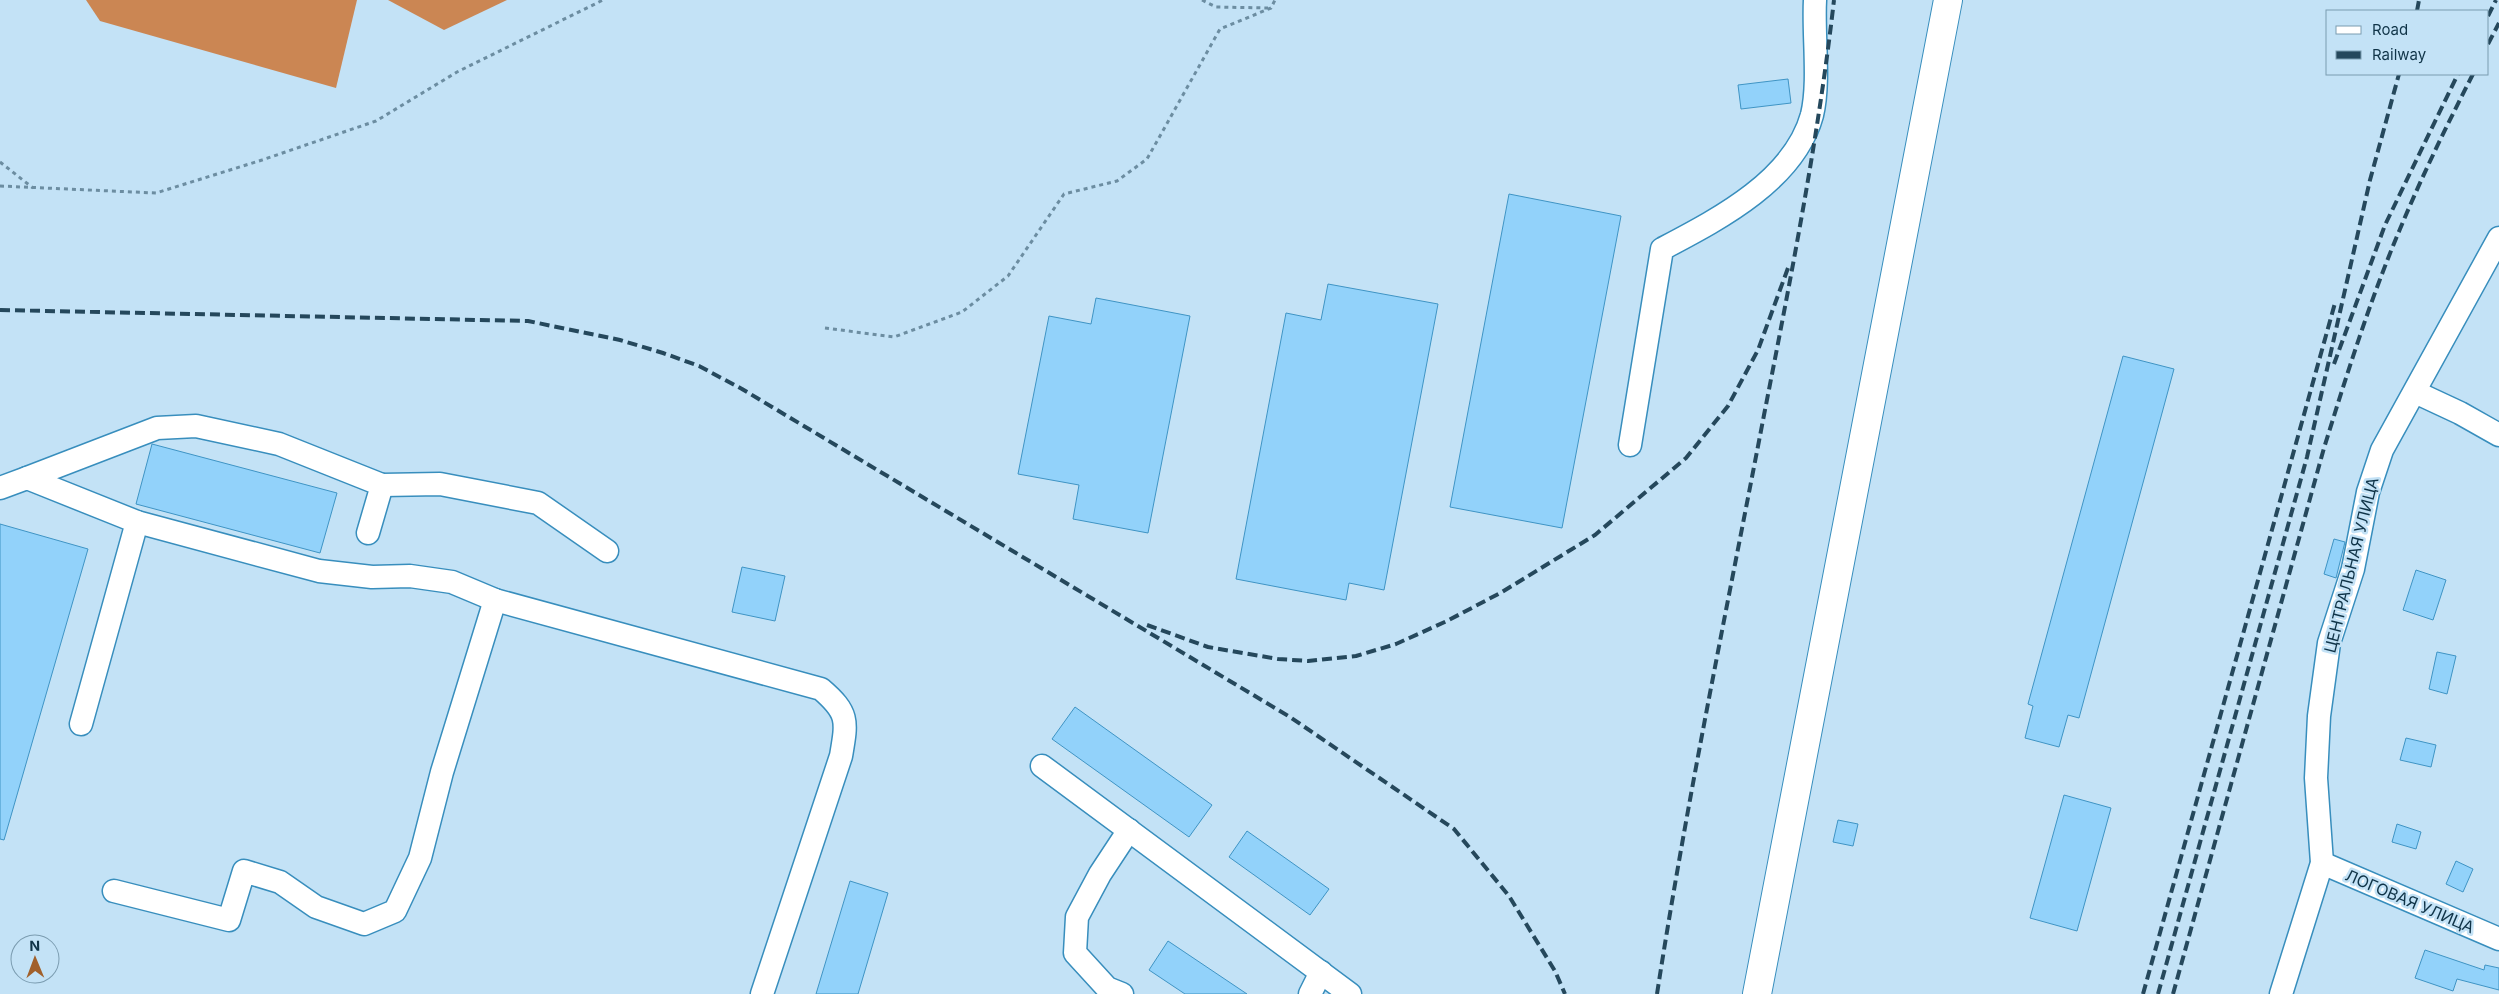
<svg xmlns="http://www.w3.org/2000/svg" width="2499" height="994" font-family="Inter,sans-serif">
<style>
.forest{fill:#cb8653}
.building{fill:#92d2fa;stroke:#3f94c4}
.lines{fill:none;stroke-linecap:round;stroke-linejoin:round}
.minor-casing{stroke:#388ebd;stroke-width:25}
.highway-casing{stroke:#388ebd;stroke-width:30}
.path{stroke:#6c8da1;stroke-width:3;stroke-dasharray:4 4;stroke-linecap:butt}
.minor{stroke:#fff;stroke-width:22}
.highway{stroke:#fff;stroke-width:28}
.rail{stroke:#25485c;stroke-width:4;stroke-dasharray:10 5;stroke-linecap:butt}
.labels{text-anchor:middle;dominant-baseline:central;stroke-width:5;stroke-linejoin:round;paint-order:stroke}
.street-label{font-size:16px;fill:#103448;stroke:#c3e2f6}
</style>
<rect width="100%" height="100%" fill="#c3e2f6"/>
<g class="forest">
<path d="M86 0H357L336 88 100 21Z"/>
<path d="M388 0H507L444 30Z"/>
</g>
<g class="building">
<path d="M1788 79 1791 103 1741 109 1738 85Z"/>
<path d="M1509 194 1621 216 1562 528 1450 507Z"/>
<path d="M1328 284 1438 304 1384 590 1349 583 1346 600 1236 579 1286 313 1321 320Z"/>
<path d="M1096 298 1190 316 1148 533 1073 519 1079 485 1018 474 1049 316 1091 324Z"/>
<path d="M2123 356 2174 369 2079 718 2068 715 2059 747 2025 738 2033 706 2028 704Z"/>
<path d="M152 444 337 493 320 553 136 504Z"/>
<path d="M0 524 88 549 4 840 0 839Z"/>
<path d="M2334 539 2345 542 2336 578 2324 574Z"/>
<path d="M742 567 785 576 775 621 732 612Z"/>
<path d="M2416 570 2446 580 2433 620 2403 610Z"/>
<path d="M2437 652 2456 656 2447 694 2429 689Z"/>
<path d="M1075 707 1212 805 1189 837 1052 739Z"/>
<path d="M2406 738 2436 745 2431 767 2400 760Z"/>
<path d="M2064 795 2111 808 2077 931 2030 918Z"/>
<path d="M1838 820 1858 824 1853 846 1833 842Z"/>
<path d="M2397 824 2421 832 2416 849 2392 842Z"/>
<path d="M1247 831 1329 889 1310 915 1229 857Z"/>
<path d="M2456 861 2473 869 2463 892 2446 884Z"/>
<path d="M850 881 888 893 858 994H816Z"/>
<path d="M1168 941 1247 994H1185L1149 970Z"/>
<path d="M2425 950 2484 970 2485 965 2499 968V990L2457 979 2453 991 2415 978Z"/>
</g>
<g class="lines">
<defs>
<g id="minor">
<path d="M2415 392 2460 413 2499 435"/>
<path d="M1630 445 1662 249C1717 220 1794 181 1812 115 1820 82 1813 35 1815 0"/>
<path d="M27 478 157 428 196 426 279 444 382 485 368 533"/>
<path d="M382 485 440 484 538 503 607 551"/>
<path d="M0 488 27 478 137 522 81 724"/>
<path d="M137 522 319 571 372 577 410 576 452 582 495 600 821 689C849 713 847 721 841 756L762 994"/>
<path d="M1042 766 1350 994"/>
<path d="M2322 863 2499 939"/>
<path d="M114 891 229 920 244 871 280 882 316 907 364 924 395 911 420 858 442 772 495 600"/>
<path d="M1122 994 1107 988 1075 953 1077 917 1100 874 1129 830"/>
<path d="M1310 994 1321 972"/>
<path d="M2281 994 2322 863 2316 778 2319 716 2329 643 2353 569 2368 492 2382 450 2499 238"/>
</g>
<path id="highway" d="M1757 994 1948 0"/>
</defs>
<use href="#minor" class="minor-casing"/>
<use href="#highway" class="highway-casing"/>
<g class="path">
<path d="M1202 0 1216 7 1268 8"/>
<path d="M0 162 33 188"/>
<path d="M0 186 156 193 262 160 376 121 457 72 603 0"/>
<path d="M825 328 894 337 962 312 1008 276 1064 194 1117 181 1147 159 1220 29 1271 8 1275 0"/>
</g>
<use href="#minor" class="minor"/>
<use href="#highway" class="highway"/>
<g class="rail">
<path d="M2417 11 2419 0"/>
<path d="M2488 16 2496 0"/>
<path d="M2488 44 2499 23"/>
<path d="M0 310 528 321 620 340 663 353 699 366 742 389 1290 717 1454 829 1509 896 1555 971 1565 994"/>
<path d="M2334 364 2385 225 2458 74"/>
<path d="M1147 625 1208 647 1278 659 1308 661 1356 656 1396 644 1447 621 1502 592 1595 535 1686 458 1728 406 1758 350 1788 268"/>
<path d="M1657 994C1687 800 1727 608 1764 415 1791 277 1818 140 1834 0"/>
<path d="M2143 994 2335 303"/>
<path d="M2158 994 2307 457 2370 180 2399 74"/>
<path d="M2173 994 2324 448C2347 374 2370 300 2400 229 2422 176 2447 125 2473 74"/>
</g>
</g>
<g class="labels">
<g class="street-label">
<text transform="translate(2351 565) rotate(-76)">ЦЕНТРАЛЬНАЯ УЛИЦА</text>
<text transform="translate(2410 901) rotate(23)">ЛОГОВАЯ УЛИЦА</text>
</g>
</g>
<rect x="2326" y="10" width="162" height="65" fill="#c3e2f6" stroke="#7b9cb0"/>
<rect x="2336" y="26" width="25" height="8" fill="#ffffff" stroke="#7b9cb0"/>
<text x="2372" y="35" font-size="15" fill="#103448">Road</text>
<rect x="2336" y="51" width="25" height="8" fill="#25485c" stroke="#7b9cb0"/>
<text x="2372" y="60" font-size="15" fill="#103448">Railway</text>
<g transform="translate(35 959) rotate(359)"><circle r="24" fill="#c3e2f6" stroke="#7b9cb0"/>
<path d="M0-4L9 19L0 12L-9 19Z" fill="#a1602b"/>
<text y="-8" font-size="14" font-weight="bold" text-anchor="middle" fill="#103448">N</text>
</g>
</svg>
